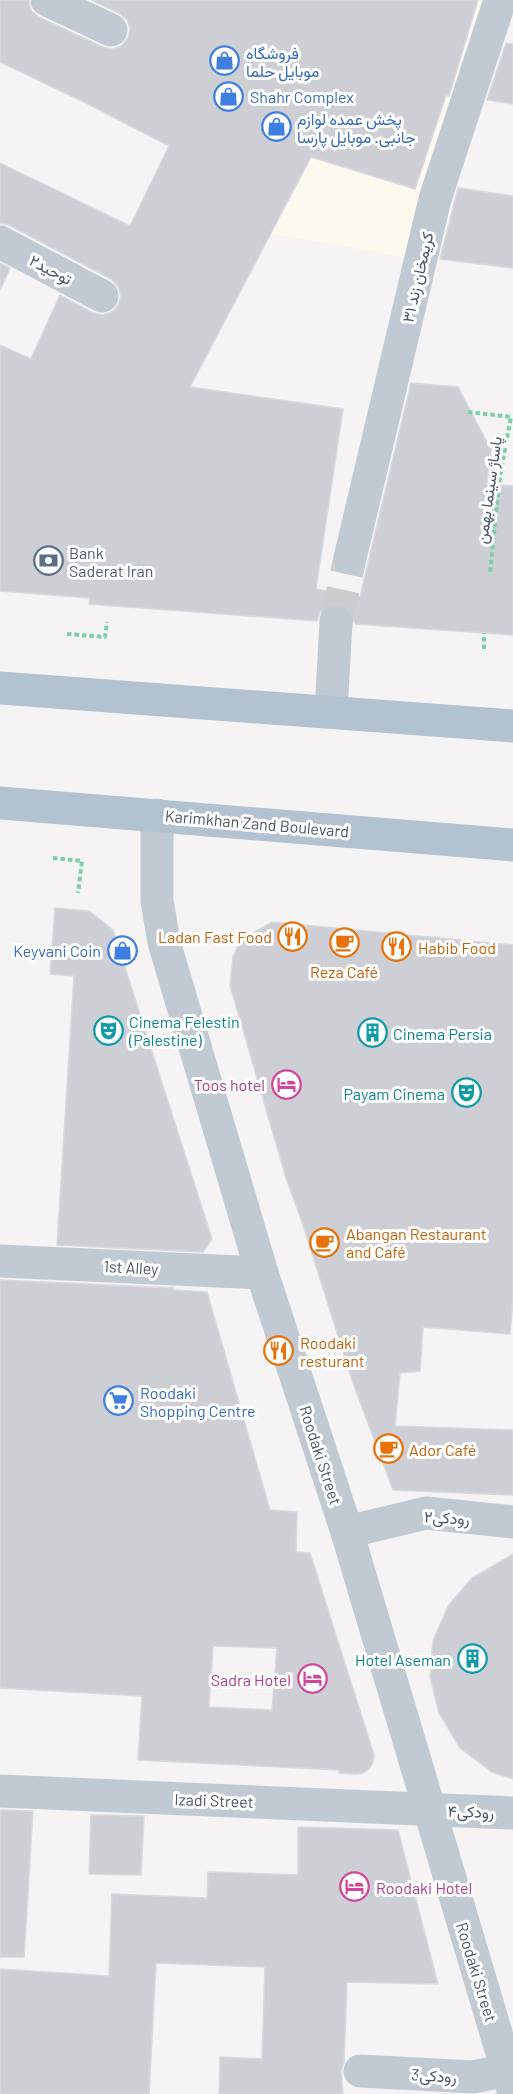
<svg xmlns="http://www.w3.org/2000/svg" width="513" height="2094" font-family="Barlow,Vazirmatn,sans-serif">
<style>
.commercial{fill:#fdf9ef}
.building{fill:#cdcfd5;stroke:#d7d9de;stroke-width:1.5;fill-rule:evenodd}
.lines{fill:none;stroke-linecap:round;stroke-linejoin:round}
.minor-tunnel{stroke:#caccce;stroke-width:33;stroke-dasharray:33 16;stroke-linecap:butt}
.path{stroke:#7ad0a6;stroke-width:4;stroke-dasharray:4.5 3;stroke-linecap:butt}
.minor{stroke:#c1cad2;stroke-width:33}
.major{stroke:#b3c2d1;stroke-width:33}
.labels{text-anchor:middle;dominant-baseline:central;stroke-width:6;stroke-linejoin:round;paint-order:stroke}
.shop-label{font-size:16px;fill:#366cbe;stroke:#fff;text-anchor:start}
.street-label{font-size:16px;fill:#4a5661;stroke:#fff}
.service-label{font-size:16px;fill:#4e5e75;stroke:#fff;text-anchor:start}
.food-label{font-size:16px;fill:#c56008;stroke:#fff;text-anchor:start}
.culture-label{font-size:16px;fill:#0d838f;stroke:#fff;text-anchor:start}
.hotel-label{font-size:16px;fill:#b23c85;stroke:#fff;text-anchor:end}
</style>
<rect width="100%" height="100%" fill="#f5f3f3"/>
<path class="commercial" d="M0 0H497L410 258 271 234 311 157Z"/>
<g class="building">
<path d="M0 0H29L31 10 39 17 103 47 112 49 121 46 128 38 130 29 127 20 119 13 91 0H478L449 96 446 95 415 189 311 157 190 387 343 409 316 589 360 597 411 383 458 387 491 450 487 484 513 486V635L355 624 352 613 347 607 338 603 327 606 320 612 317 621 89 604 90 598 0 591V345L31 359 60 295 93 313 102 315 112 312 118 305 121 296 118 287 111 279 9 225 0 223V163L130 226 169 146 88 104 0 62Z"/>
<path d="M506 43 513 44V104L487 100Z"/>
<path d="M458 188 513 196V268L440 259Z"/>
<path d="M0 263 10 268 0 290Z"/>
<path d="M55 908 89 911 113 930 212 1239 203 1252 57 1245 74 976 50 974Z"/>
<path d="M272 922 513 945V1300L510 1334 423 1327 420 1371 400 1373 395 1426 513 1430V1495L393 1490 352 1380 303 1225 286 1178 230 985 233 957 238 946 246 937Z"/>
<path d="M0 1280 174 1288 173 1290 207 1292 270 1510 297 1512 296 1552 310 1553 374 1755 373 1762 369 1769 363 1773 355 1774 339 1773V1770L138 1760 142 1696 0 1688ZM213 1646 277 1648 272 1710 209 1707Z"/>
<path d="M513 1554V1779L492 1772 460 1748 439 1713 430 1677 433 1641 448 1606 472 1578Z"/>
<path d="M0 1810 33 1811 24 1957H0Z"/>
<path d="M91 1815 144 1816 141 1875 89 1874Z"/>
<path d="M298 1827 398 1830 438 1984 347 1982 344 2062 341 2071 343 2094H219L220 2057 262 2059 265 1967 156 1963 149 2094H0V1969L109 1976 112 1894 207 1898 208 1872 298 1875Z"/>
</g>
<g class="lines">
<path class="minor-tunnel" d="M336 622 350 558"/>
<g class="path">
<path d="M468 412 511 417 500 476 490 573"/>
<path d="M67 634 105 637 107 622"/>
<path d="M484 649V633"/>
<path d="M53 858 82 861 78 893"/>
</g>
<g class="minor">
<path d="M47 0 111 30"/>
<path d="M0 242 102 296"/>
<path d="M350 558 435 199 500 0"/>
<path d="M331 712 336 622"/>
<path d="M157 815V901L164 942 262 1273 347 1532 513 2090"/>
<path d="M0 1261 262 1273"/>
<path d="M347 1532 426 1513 513 1522"/>
<path d="M0 1791 513 1813"/>
<path d="M360 2071 473 2077 507 2070"/>
</g>
<g class="major">
<path d="M0 688 513 726"/>
<path d="M0 803 513 845"/>
</g>
</g>
<defs>
<symbol id="shop-ring" viewBox="-11 -11 22 22"><circle r="9.5" fill="#fff" stroke="#3f7fe0" stroke-width="1.5"/><path d="M-5-2.5h2.3a2.7 3.5 0 0 1 5.4 0H5L5.5 6h-11ZM-1.5-2.5h3a1.5 2.3 0 0 0-3 0Z" fill="#3f7fe0"/></symbol>
<symbol id="bank-ring" viewBox="-11 -11 22 22"><circle r="9.5" fill="#fff" stroke="#5c6f8a" stroke-width="1.5"/><path d="M-6-4H6V4H-6ZM0-2.3a2.3 2.3 0 1 0 0 4.6a2.3 2.3 0 1 0 0-4.6Z" fill="#5c6f8a"/></symbol>
<symbol id="restaurant-ring" viewBox="-11 -11 22 22"><circle r="9.5" fill="#fff" stroke="#e8710a" stroke-width="1.5"/><path d="M-5-6h1v4h1v-4h1v4h1v-4h1v5L-1.5 .5V6h-2V.5L-5-1ZM5-6V6H3V1.5H1.5Q1.5-4 5-6Z" fill="#e8710a"/></symbol>
<symbol id="cafe-ring" viewBox="-11 -11 22 22"><circle r="9.5" fill="#fff" stroke="#e8710a" stroke-width="1.5"/><path d="M-5.5-4.5H6V0H3Q3 3.5 0 3.5H-2.5Q-5.5 3.5-5.5 0ZM3-3.2v2h1.7v-2ZM-6 4.5H4V6H-6Z" fill="#e8710a"/></symbol>
<symbol id="theatre-ring" viewBox="-11 -11 22 22"><circle r="9.5" fill="#fff" stroke="#0f9aa8" stroke-width="1.5"/><path d="M-5-5.5Q0-4 5-5.5V0Q5 5 0 6Q-5 5-5 0ZM-3.3-2.5H-1v1.5H-3.3ZM1-2.5H3.3v1.5H1ZM-2.8 1Q0 5.5 2.8 1Z" fill="#0f9aa8"/></symbol>
<symbol id="building-ring" viewBox="-11 -11 22 22"><circle r="9.5" fill="#fff" stroke="#0f9aa8" stroke-width="1.5"/><path d="M-4-6H4V6H1V3H-1V6H-4ZM-2.5-4.3h1.7v1.8h-1.7ZM.8-4.3h1.7v1.8H.8ZM-2.5-1h1.7V.8h-1.7ZM.8-1h1.7V.8H.8Z" fill="#0f9aa8"/></symbol>
<symbol id="hotel-ring" viewBox="-11 -11 22 22"><circle r="9.5" fill="#fff" stroke="#d1479c" stroke-width="1.5"/><path d="M-6-4.5h1.5V1H6V5H4.5V3h-9V5H-6ZM-4 0a1.8 1.8 0 1 1 3.6 0ZM.5 0V-2.5h3Q6-2.5 6 0Z" fill="#d1479c"/></symbol>
<symbol id="supermarket-ring" viewBox="-11 -11 22 22"><circle r="9.5" fill="#fff" stroke="#3f7fe0" stroke-width="1.5"/><path d="M-6-5.5h2.5l.6 2H6L4.5 2H-2.5L-4.4-4H-6ZM-1.5 3.2a1.3 1.3 0 1 0 .1 0ZM3 3.2a1.3 1.3 0 1 0 .1 0Z" fill="#3f7fe0"/></symbol>
</defs>
<g fill-rule="evenodd">
<use href="#shop-ring" x="208" y="44" width="33" height="33"/>
<use href="#shop-ring" x="212" y="80" width="33" height="33"/>
<use href="#shop-ring" x="260" y="110" width="33" height="33"/>
<use href="#bank-ring" x="32" y="544" width="33" height="33"/>
<use href="#restaurant-ring" x="276" y="920" width="33" height="33"/>
<use href="#cafe-ring" x="328" y="926" width="33" height="33"/>
<use href="#restaurant-ring" x="380" y="930" width="33" height="33"/>
<use href="#shop-ring" x="106" y="934" width="33" height="33"/>
<use href="#theatre-ring" x="92" y="1014" width="33" height="33"/>
<use href="#building-ring" x="356" y="1016" width="33" height="33"/>
<use href="#hotel-ring" x="270" y="1068" width="33" height="33"/>
<use href="#theatre-ring" x="450" y="1076" width="33" height="33"/>
<use href="#cafe-ring" x="308" y="1226" width="33" height="33"/>
<use href="#restaurant-ring" x="262" y="1334" width="33" height="33"/>
<use href="#supermarket-ring" x="102" y="1384" width="33" height="33"/>
<use href="#cafe-ring" x="372" y="1432" width="33" height="33"/>
<use href="#building-ring" x="456" y="1642" width="33" height="33"/>
<use href="#hotel-ring" x="296" y="1662" width="33" height="33"/>
<use href="#hotel-ring" x="338" y="1870" width="33" height="33"/>
</g>
<g class="labels">
<g class="shop-label">
<text x="246" y="52">فروشگاه<tspan x="246" dy="18">موبایل حلما</tspan></text>
<text x="250" y="96">Shahr Complex</text>
<text x="297" y="118">پخش عمده لوازم<tspan x="297" dy="18">جانبی. موبایل پارسا</tspan></text>
<text x="101" y="950" text-anchor="end">Keyvani Coin</text>
<text x="140" y="1392">Roodaki<tspan x="140" dy="18">Shopping Centre</tspan></text>
</g>
<g class="street-label">
<text transform="translate(51 269) rotate(28)">توحید۲</text>
<text transform="translate(417 277) rotate(-77)">کریمخان زند ۳۱</text>
<text transform="translate(488 490) rotate(-82)">پاساژ سینما بهمن</text>
<text transform="translate(257 823) rotate(5)">Karimkhan Zand Boulevard</text>
<text transform="translate(131 1267) rotate(3)">1st Alley</text>
<text transform="translate(321 1455) rotate(72)">Roodaki Street</text>
<text transform="translate(447 1517) rotate(3)">رودکی۲</text>
<text transform="translate(214 1800) rotate(2)">Izadi Street</text>
<text transform="translate(471 1811) rotate(2)">رودکی۴</text>
<text transform="translate(477 1972) rotate(73)">Roodaki Street</text>
<text transform="translate(434 2075) rotate(3)">3رودکی</text>
</g>
<g class="service-label">
<text x="69" y="552">Bank<tspan x="69" dy="18">Saderat Iran</tspan></text>
</g>
<g class="food-label">
<text x="272" y="936" text-anchor="end">Ladan Fast Food</text>
<text x="418" y="947">Habib Food</text>
<text x="344" y="971" text-anchor="middle">Reza Café</text>
<text x="346" y="1233">Abangan Restaurant<tspan x="346" dy="18">and Café</tspan></text>
<text x="300" y="1342">Roodaki<tspan x="300" dy="18">resturant</tspan></text>
<text x="409" y="1449">Ador Café</text>
</g>
<g class="culture-label">
<text x="129" y="1021">Cinema Felestin<tspan x="129" dy="18">(Palestine)</tspan></text>
<text x="393" y="1033">Cinema Persia</text>
<text x="445" y="1093" text-anchor="end">Payam Cinema</text>
<text x="451" y="1659" text-anchor="end">Hotel Aseman</text>
</g>
<g class="hotel-label">
<text x="265" y="1084">Toos hotel</text>
<text x="291" y="1679">Sadra Hotel</text>
<text x="376" y="1887" text-anchor="start">Roodaki Hotel</text>
</g>
</g>
</svg>
